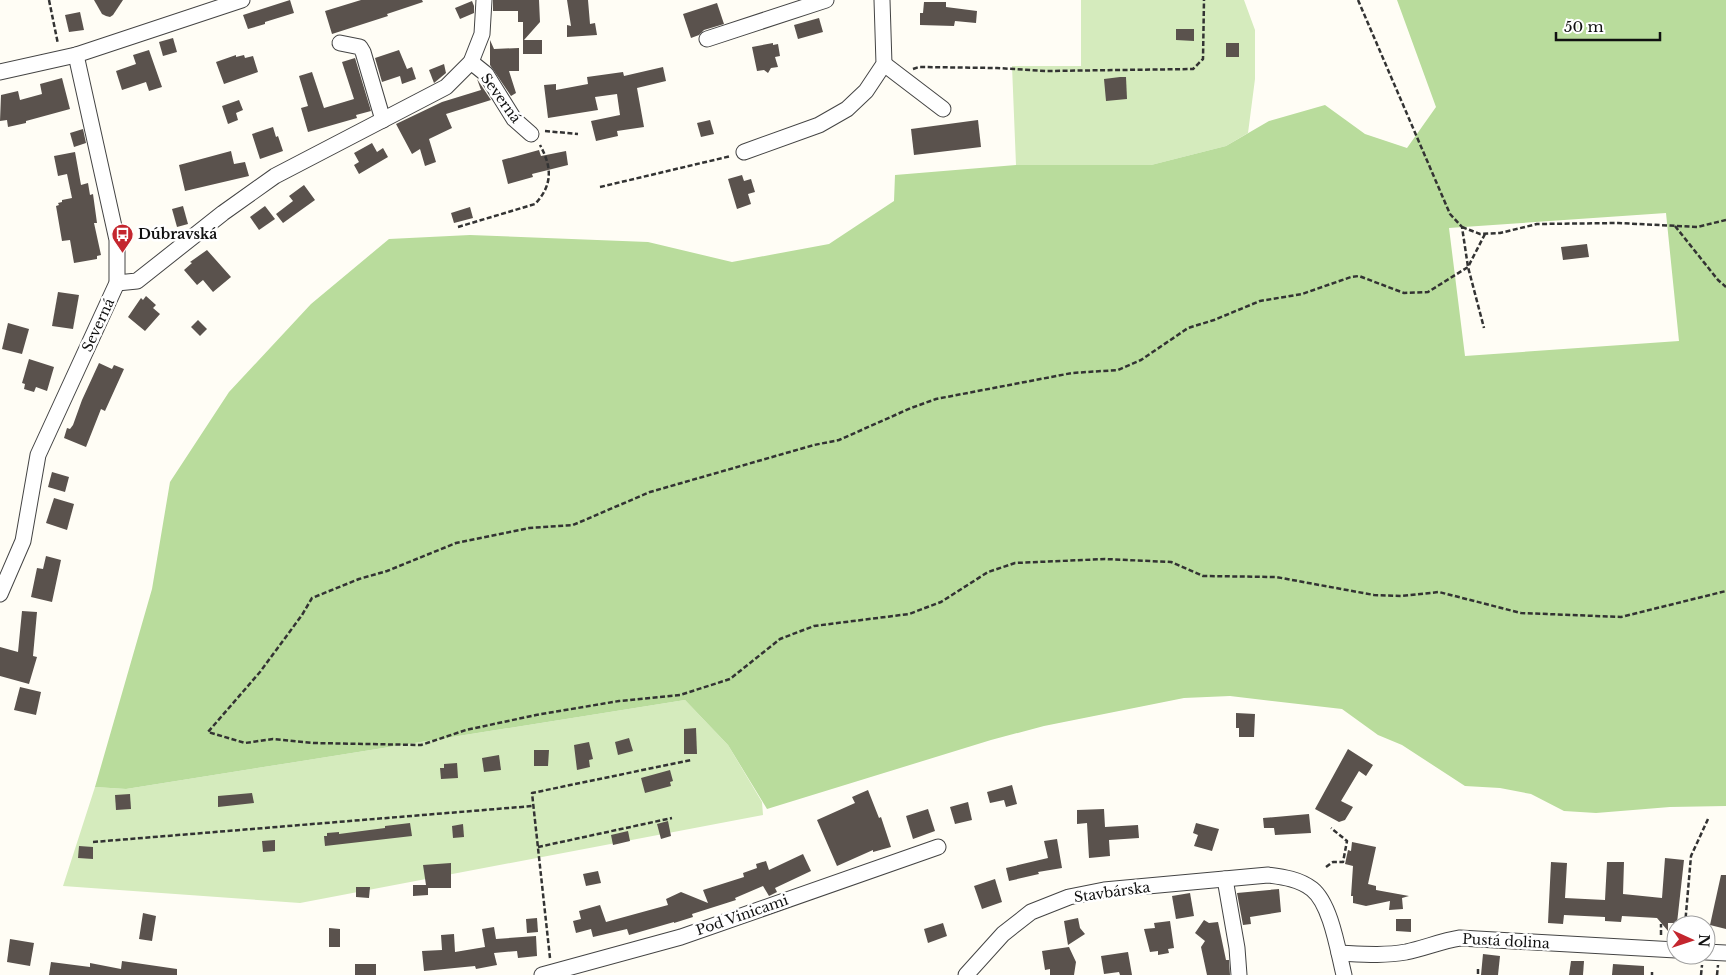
<svg xmlns="http://www.w3.org/2000/svg" width="1726" height="975" font-family="'Libre Baskerville',serif">
<style>
.green{fill:#d5ebbd}
.forest{fill:#b9dc9c;fill-rule:evenodd}
.building{fill:#5a524d}
.lines{fill:none;stroke-linecap:round;stroke-linejoin:round}
.minor-casing{stroke:#444;stroke-width:17}
.path{stroke:#333;stroke-width:2.5;stroke-dasharray:5 2.5;stroke-linecap:butt}
.minor{stroke:#fff;stroke-width:15}
.labels{text-anchor:middle;dominant-baseline:central;stroke-width:5;stroke-linejoin:round;paint-order:stroke}
.street-label{font-size:14px;fill:#111;stroke:#fff}
.poi-label{font-size:14px;font-weight:bold;fill:#111;stroke:#fff;text-anchor:start}
</style>
<rect width="100%" height="100%" fill="#fffdf5"/>
<g class="green">
<path d="M1081 0H1244L1255 30V79L1248 133 1226 146 1151 165H1016L1012 66H1081Z"/>
<path d="M685 700 728 745 762 802 763 815 300 903 63 886 95 787 126 789Z"/>
</g>
<path class="forest" d="M1397 0H1726V806L1670 807 1596 813 1564 811 1531 794 1500 788 1465 786 1402 745 1378 735 1342 709 1230 696 1184 698 1044 726 991 740 767 809 728 745 685 700 126 789 95 787 152 589 170 482 229 392 311 304 389 239 470 235 648 242 732 262 829 244 894 201 895 175 1016 165H1151L1226 146 1269 121 1325 105 1365 134 1407 148 1436 107ZM1666 213 1679 341 1465 356 1449 228Z"/>
<g class="building">
<path d="M94 0H123L113 15 110 17 106 16 102 14Z"/>
<path d="M290 0 294 13 265 22V24L248 29 243 15Z"/>
<path d="M361 0H422L423 2 387 14 388 16 332 34 325 11Z"/>
<path d="M493 0H539L540 22 524 40H542V54H523V22H518V11H493Z"/>
<path d="M567 0H588L590 24 595 23 597 35 567 37V25L571 26Z"/>
<path d="M472 1 474 6V13L460 19 455 8Z"/>
<path d="M924 2H946V7L977 11 976 23 955 21 954 26 920 25V13H923Z"/>
<path d="M717 3 724 24 704 30 699 35 691 38 683 14Z"/>
<path d="M80 12 84 30 69 32 65 15Z"/>
<path d="M819 18 823 32 798 39 794 25Z"/>
<path d="M1176 29H1194V41L1176 40Z"/>
<path d="M173 38 177 52 163 56 159 42Z"/>
<path d="M490 40 494 49 519 48V71H509L516 93 511 96 490 65Z"/>
<path d="M773 43V45L778 44 780 56 775 57 778 67 771 68 768 73 764 70 757 71 752 47Z"/>
<rect x="1226" y="43" width="13" height="14"/>
<path d="M149 50 162 87 149 91 146 82 122 90 116 71 136 64 133 55Z"/>
<path d="M399 50 407 69 412 67 416 79 402 84 400 76 382 82 375 58Z"/>
<path d="M236 55V57L244 55 245 58 253 56 258 72 224 84 216 62Z"/>
<path d="M355 58 371 111 356 115 357 118 308 132 301 108 308 106 299 76 312 72 324 108 354 99 342 62Z"/>
<path d="M444 64 446 73 434 83 429 70Z"/>
<path d="M663 67 666 81 637 88 644 127 617 131 618 136 596 141 591 121 620 115 617 94 595 97 598 110 548 118 544 85 556 84V90L588 84 587 77 623 72 624 76Z"/>
<path d="M1120 77H1126L1127 99 1106 101 1104 79Z"/>
<path d="M62 78 70 109 26 121V123L8 127 7 120 0 121 1 95 18 91 20 100 42 94 40 84Z"/>
<path d="M477 79 491 100 446 114 452 128 429 139 436 162 425 166 420 149 412 154 396 124 442 102 481 90Z"/>
<path d="M239 100 243 110 236 113 238 120 228 124 222 106Z"/>
<path d="M710 120 714 134 701 137 697 123Z"/>
<path d="M978 120 981 147 914 155 911 129Z"/>
<path d="M273 127 276 137 278 136 283 151 260 159 252 134Z"/>
<path d="M83 129 86 143 74 147 70 133Z"/>
<path d="M372 143 377 152 383 148 388 157 359 174 354 165 359 162 354 153Z"/>
<path d="M539 150 541 156 566 151 568 165 532 174 533 177 508 184 502 160Z"/>
<path d="M231 151 234 164 245 162 249 176 185 191 179 165Z"/>
<path d="M75 152 81 185 88 183 90 195 93 194 97 223H94L101 255 97 256V259L74 263 70 240 62 241 56 206 59 205 58 203 62 202V200L72 198 67 174 58 176 54 156Z"/>
<path d="M742 175 744 181 751 179 755 192 748 194 751 204 737 209 728 179Z"/>
<path d="M304 185 315 200 283 223 276 214 293 201 289 196Z"/>
<path d="M183 206 188 224 177 227 172 209Z"/>
<path d="M265 206 275 219 259 230 250 217Z"/>
<path d="M470 207 473 218 454 223 451 213Z"/>
<path d="M1587 244 1589 257 1563 260 1561 247Z"/>
<path d="M207 250 231 277 213 292 203 280 197 285 184 270 192 263 190 262Z"/>
<path d="M58 292 79 295 73 329 52 326Z"/>
<path d="M146 296 156 305 153 308 160 314 145 331 128 317 141 298 143 300Z"/>
<path d="M198 320 207 329 200 336 191 327Z"/>
<path d="M8 323 29 329 22 354 2 349Z"/>
<path d="M29 359 54 367 47 391 36 387 34 392 24 389 25 384 22 383Z"/>
<path d="M99 363 112 369 114 365 124 369 105 411 101 409 86 447 64 438 67 428 70 429 73 425 82 400Z"/>
<path d="M52 472 69 477 65 492 48 487Z"/>
<path d="M54 498 74 504 67 530 46 523Z"/>
<path d="M46 556 61 560 52 602 31 597 37 568 43 569Z"/>
<path d="M22 611 37 612 33 656 37 657 29 684 0 676V647L18 652Z"/>
<path d="M20 687 41 692 36 715 14 710Z"/>
<path d="M1236 713 1255 714 1254 737H1239V728H1236Z"/>
<path d="M696 728 697 754H684V729Z"/>
<path d="M629 738 633 751 618 755 615 742Z"/>
<path d="M589 742 593 759 589 760 590 767 577 770 574 745Z"/>
<path d="M1348 749 1373 765 1366 776 1359 771 1341 801 1353 807 1345 820 1339 822 1315 809Z"/>
<path d="M534 750H549L548 766H534Z"/>
<path d="M499 755 501 770 484 772 482 758Z"/>
<path d="M457 763 458 778 441 779 440 768H444V764Z"/>
<path d="M670 770 673 781 670 782 671 786 645 793 641 778Z"/>
<path d="M1012 785 1017 804 1006 807 1004 800 990 803 987 792Z"/>
<path d="M868 790 879 818 881 817 891 847 873 852V850L837 866 817 820 855 803 852 797Z"/>
<path d="M252 793 254 803 218 807V796Z"/>
<path d="M130 794 131 809 116 810 115 795Z"/>
<path d="M968 802 972 820 955 824 950 807Z"/>
<path d="M928 809 935 831 913 839 906 816Z"/>
<path d="M1104 809 1105 827 1138 825 1139 838 1109 840 1110 856 1089 858 1087 823 1077 824V810Z"/>
<path d="M1309 814 1311 833 1275 835 1274 828H1264L1263 818Z"/>
<path d="M668 821 671 836 661 839 657 824Z"/>
<path d="M410 823 412 836 325 846 324 836H327V833L339 832V834L385 828V826Z"/>
<path d="M1196 823 1219 829 1212 851 1194 846 1198 835 1193 833Z"/>
<path d="M463 824 464 837 453 838 452 826Z"/>
<path d="M628 831 630 841 613 845 611 835Z"/>
<path d="M1057 839 1062 868 1038 872 1039 874 1009 881 1006 868 1048 858 1044 841Z"/>
<path d="M275 840V851L263 852 262 841Z"/>
<path d="M1352 842 1376 847 1368 884 1376 886V890L1409 896 1402 898 1403 909 1389 910 1390 901 1366 906 1353 903V896H1351L1353 866 1345 864 1348 850 1351 851Z"/>
<path d="M79 846 93 847V859L78 858Z"/>
<path d="M803 854 811 871 775 888 777 892 769 896 763 886 735 898 736 900 692 914 693 917 674 923V922L629 935 627 929 593 937 591 929 576 933 573 921 581 919 579 911 600 905 606 922 668 905 666 899 681 892 708 903 703 890 744 877 743 873 757 868 756 864 766 861 769 870Z"/>
<path d="M1665 858 1684 860 1677 923H1668V931L1657 918 1622 916 1621 922 1605 921V917L1564 915 1563 924 1548 923 1551 862 1567 863 1565 898 1605 900 1607 862H1624L1623 894 1662 898Z"/>
<path d="M451 863V888H428V895L413 896V885H426L423 865Z"/>
<path d="M598 871 601 883 586 886 583 874Z"/>
<path d="M1721 875H1726V929L1710 925Z"/>
<path d="M995 879 1002 902 982 909 974 886Z"/>
<path d="M356 887H370L369 898 356 897Z"/>
<path d="M1279 889 1281 912 1250 917 1251 924 1243 925 1237 893Z"/>
<path d="M1190 893 1194 916 1176 919 1172 896Z"/>
<path d="M143 913 156 916 152 941 139 939Z"/>
<path d="M537 918 538 932 527 933 526 919Z"/>
<path d="M1078 918 1080 928 1085 934 1068 945 1064 921Z"/>
<path d="M1396 919H1411V932L1396 931Z"/>
<path d="M1204 920 1209 923 1218 922 1226 960H1229L1230 975H1207L1201 947 1205 941 1195 933Z"/>
<path d="M1170 921 1174 948 1168 949 1169 953 1158 955V951L1150 952 1144 929 1155 928 1154 923Z"/>
<path d="M943 923 947 936 928 943 924 929Z"/>
<path d="M494 927 496 939 536 936 537 956 518 958 517 951 494 953 497 965 476 969 475 966 424 971 422 951 442 950 441 935 454 934 455 952 485 947 482 929Z"/>
<path d="M329 928 340 929V947H329Z"/>
<path d="M10 939 34 943 30 966 7 962Z"/>
<path d="M1069 947 1076 962 1074 975H1050V969L1045 970 1042 951Z"/>
<path d="M1128 952 1132 975H1120L1119 972 1104 974 1101 956Z"/>
<path d="M1483 954 1500 956 1498 975H1481Z"/>
<path d="M122 961 177 969V975H49L51 962 90 967V963L121 969Z"/>
<path d="M1571 961H1584L1583 975H1569Z"/>
<rect x="355" y="964" width="21" height="11"/>
<path d="M1613 964 1644 966V975H1612Z"/>
</g>
<g class="lines">
<defs>
<g id="minor">
<path d="M707 39 826 0"/>
<path d="M340 43 360 47 363 52 383 120"/>
<path d="M471 62 486 74 514 119 531 134"/>
<path d="M884 64 943 109"/>
<path d="M0 72 76 55 242 0"/>
<path d="M744 152 819 125 847 109 866 91 884 64 882 0"/>
<path d="M117 283 137 281 223 213 275 176 446 87 471 62 482 34 484 0"/>
<path d="M0 594 23 541 38 455 117 283V240L76 55"/>
<path d="M1225 879 1237 948 1239 975"/>
<path d="M1706 952 1726 953"/>
<path d="M1339 953C1361 954 1384 956 1406 952 1425 948 1441 941 1460 938L1676 950"/>
<path d="M542 975 681 937 938 847"/>
<path d="M966 975 1003 934 1031 912 1069 897 1104 890 1268 875C1283 877 1299 879 1312 889 1331 904 1338 951 1344 975"/>
</g>
</defs>
<use href="#minor" class="minor-casing"/>
<g class="path">
<path d="M49 0 58 44"/>
<path d="M1358 0 1450 214 1462 227 1468 267 1484 328"/>
<path d="M913 69 919 67 997 68 1046 71 1193 69 1203 59 1204 0"/>
<path d="M545 131 578 134"/>
<path d="M600 187 731 156"/>
<path d="M1675 226 1718 280 1726 287"/>
<path d="M458 227 535 204C553 185 552 167 540 145"/>
<path d="M1462 227 1480 234 1500 233 1537 224 1618 223 1697 227 1726 220"/>
<path d="M1485 234 1468 267 1428 292 1404 293 1359 276 1351 277 1302 294 1260 301 1214 320 1188 328 1141 360 1118 370 1072 373 936 399 911 408 839 440 814 445 650 492 573 525 529 528 456 543 387 571 359 579 312 598 302 615 260 672 208 732 245 743 273 739 313 743 421 745 466 730 536 715 619 701 680 695 730 679 780 639 814 626 909 614 941 602 988 572 1015 563 1105 559 1171 562 1203 576 1276 577 1374 595 1401 596 1439 592 1521 613 1621 617 1726 591"/>
<path d="M93 842 533 806"/>
<path d="M538 847 672 818"/>
<path d="M1326 867 1333 862H1343L1347 841 1331 828"/>
<path d="M1685 925 1691 856 1708 819"/>
<path d="M1661 935V924"/>
<path d="M550 958 532 793 691 760"/>
<path d="M1478 969V975"/>
<path d="M1652 975V972"/>
<path d="M1701 975 1702 965"/>
<path d="M1717 975 1718 965"/>
</g>
<use href="#minor" class="minor"/>
</g>
<defs>
<symbol id="bus-pin" viewBox="-11 -11 22 30"><path d="M0 17L-7.5 6A9.5 9.5 0 1 1 7.5 6Z" fill="#c4262e" stroke="#fff"/><path d="M-5-6H5V4H4V6H2V4H-2V6H-4V4H-5ZM-3.5-4V0h7V-4ZM-3.5 1.2v1.5H-2V1.2ZM2 1.2v1.5H3.5V1.2Z" fill="#fff"/></symbol>
</defs>
<g fill-rule="evenodd">
<use href="#bus-pin" x="110" y="222" width="25" height="34"/>
</g>
<g class="labels">
<g class="street-label">
<text transform="translate(501 98) rotate(54)">Severná</text>
<text transform="translate(98 325) rotate(-65)">Severná</text>
<text transform="translate(1112 892) rotate(-8)">Stavbárska</text>
<text transform="translate(742 915) rotate(-19)">Pod Vinicami</text>
<text transform="translate(1506 941) rotate(3)">Pustá dolina</text>
</g>
<g class="poi-label">
<text x="138" y="234">Dúbravská</text>
</g>
</g>
<g transform="translate(1691 940) rotate(93)"><circle r="24" fill="#ffffff" stroke="#a0a0a0"/>
<path d="M0-4L9 19L0 12L-9 19Z" fill="#c4262e"/>
<text y="-8" font-size="14" font-weight="bold" text-anchor="middle" fill="#111111">N</text>
</g>
<path d="M1556 32v8h104v-8" fill="none" stroke="#111111" stroke-width="2.5"/>
<text x="1564" y="32" font-size="15" fill="#111111" stroke="#ffffff" stroke-width="4" paint-order="stroke">50 m</text>
</svg>
